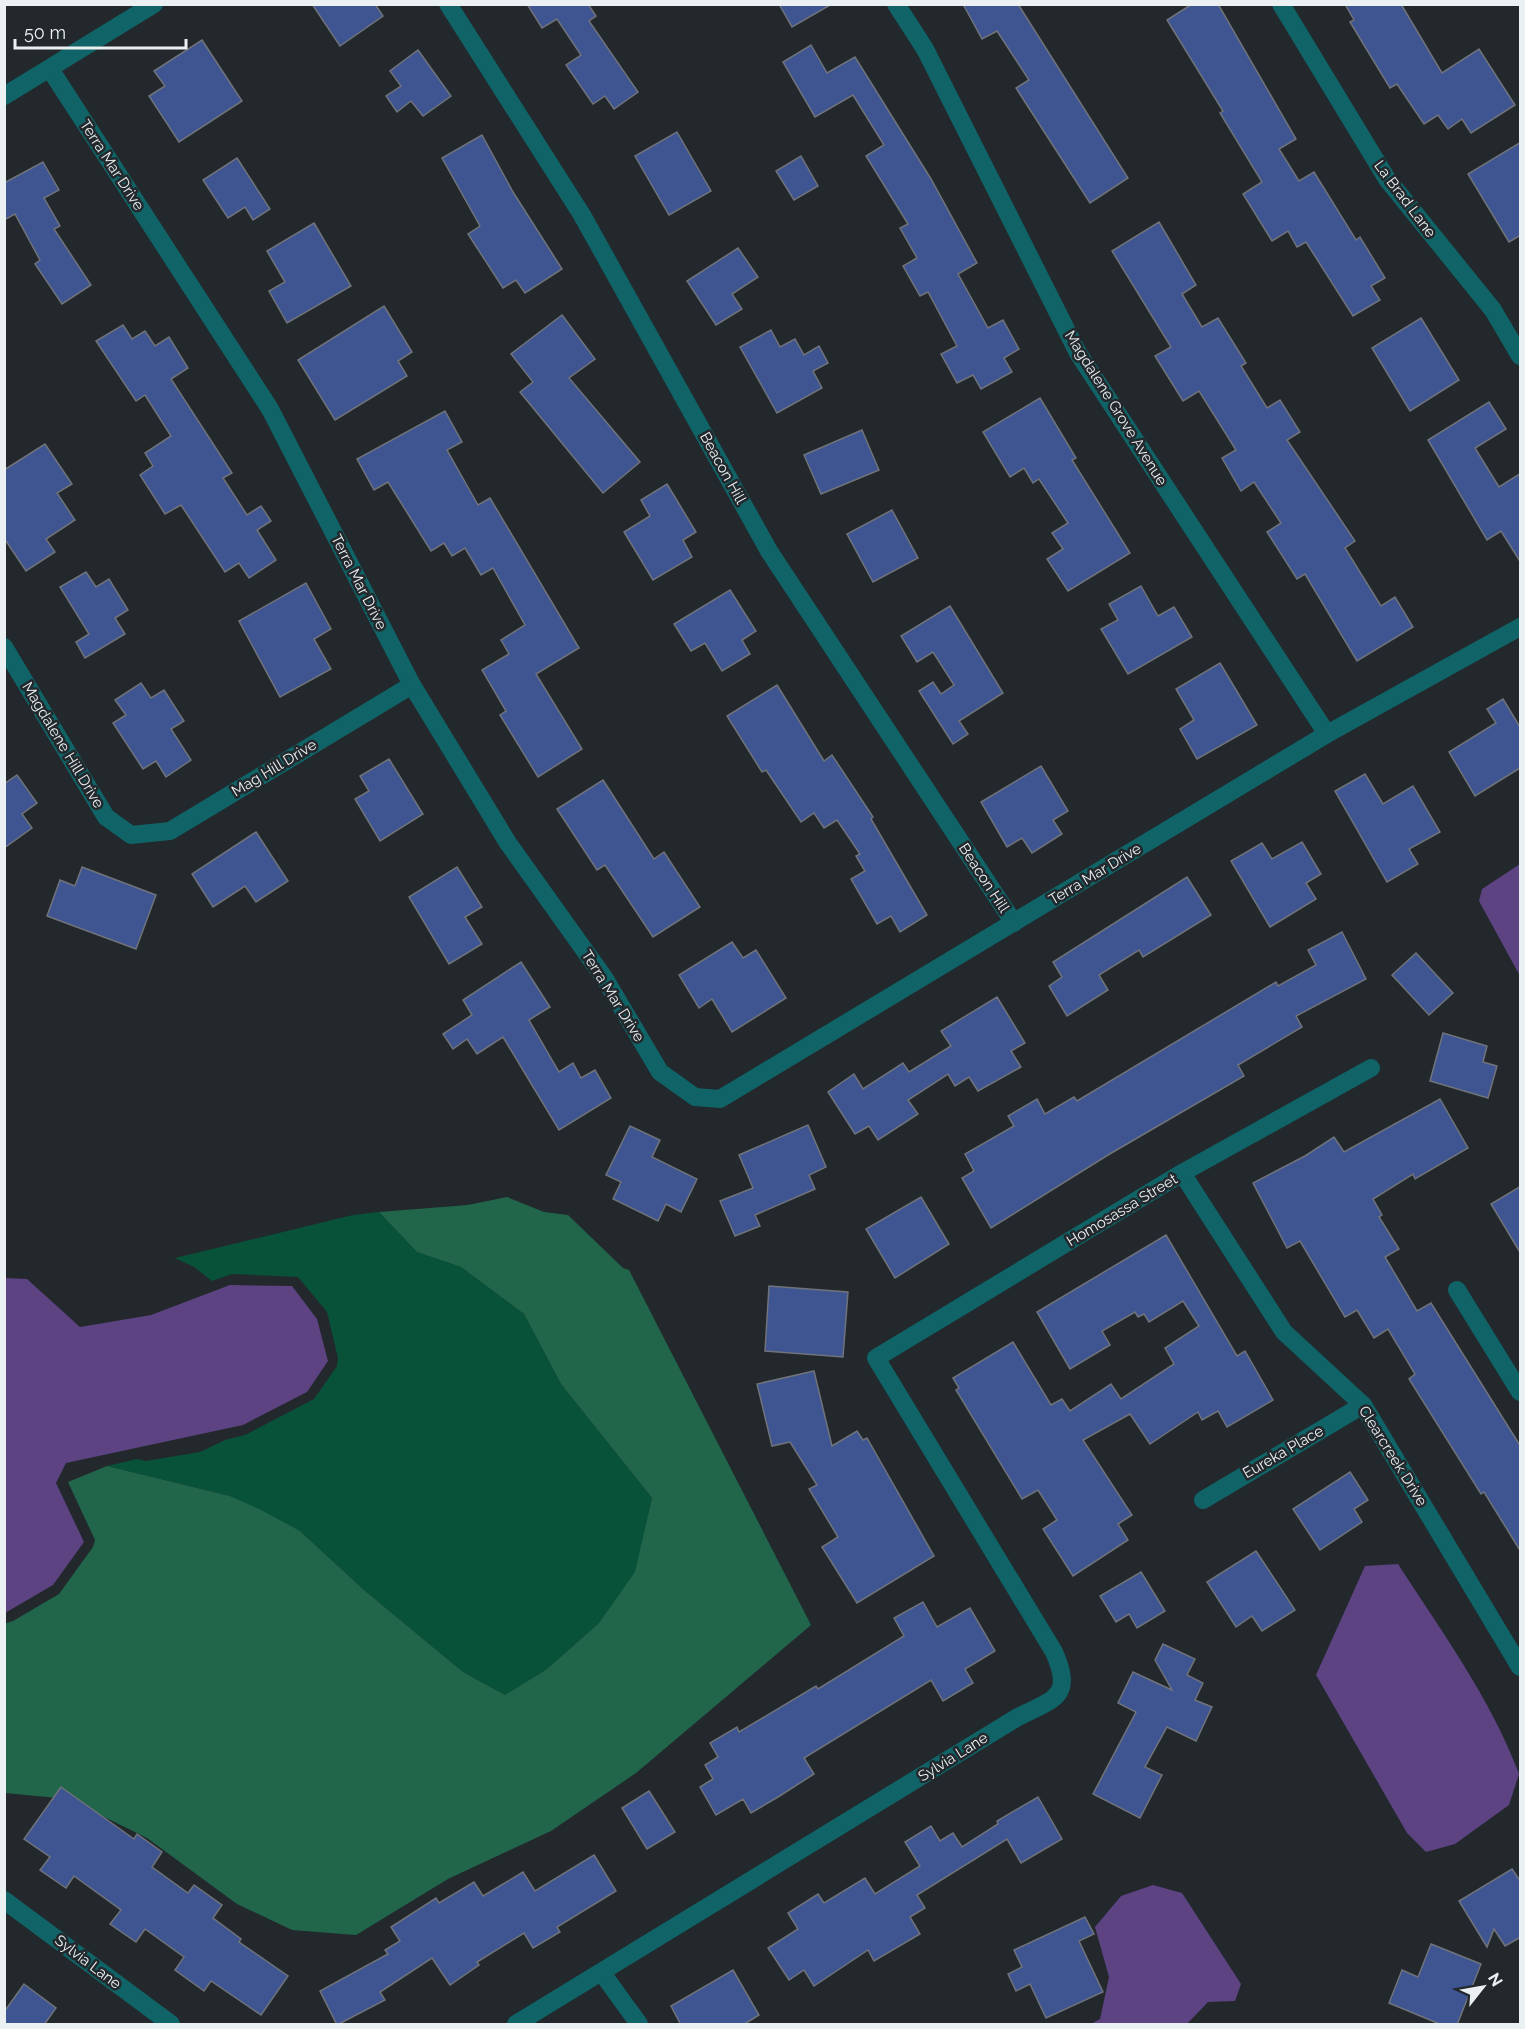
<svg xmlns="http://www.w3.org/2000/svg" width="1525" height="2029" font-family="Raleway,sans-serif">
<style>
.green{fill:#085239}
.forest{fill:#21664b}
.water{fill:#5d4382}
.building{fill:#3e5592;stroke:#70737a;stroke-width:1.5}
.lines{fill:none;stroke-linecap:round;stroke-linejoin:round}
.minor{stroke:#106366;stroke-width:18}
.labels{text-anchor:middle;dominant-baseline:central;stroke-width:5;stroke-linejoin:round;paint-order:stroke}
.street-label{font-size:15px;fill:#ebf0f2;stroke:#22282c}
</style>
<rect width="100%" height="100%" fill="#22282c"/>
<path class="green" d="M379 1212 417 1252 461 1267 524 1314 561 1384 652 1498 636 1572 599 1623 547 1669 505 1695 463 1672 364 1590 300 1531 230 1496 107 1466 137 1459 146 1461 200 1452 225 1440 245 1435 314 1399 337 1366 338 1358 327 1312 298 1277 232 1274 212 1281 194 1267 175 1258 353 1215Z"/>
<path class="forest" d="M507 1197 544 1212 568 1215 623 1268 629 1270 811 1625 636 1773 551 1831 448 1879 356 1935 292 1930 237 1904 147 1838 68 1799 5 1793 4 1624 13 1621 59 1594 93 1547 95 1540 68 1482 107 1466 230 1496 261 1510 300 1531 364 1590 463 1672 505 1695 547 1669 599 1623 635 1572 652 1498 561 1384 524 1314 461 1267 417 1252 379 1212 468 1205Z"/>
<g class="water">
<path d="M1520 864V976L1479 901 1482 889Z"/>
<path d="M4 1278 27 1279 80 1327 151 1315 230 1285 292 1286 317 1319 328 1361 307 1392 243 1425 66 1463 56 1483 84 1542 53 1585 5 1613Z"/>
<path d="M1398 1564C1442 1632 1491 1699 1519 1774L1509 1805 1455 1844 1426 1852 1407 1833 1316 1675 1365 1566Z"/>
<path d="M1153 1885 1182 1893 1241 1984 1235 2001 1208 2002 1187 2024H1091L1100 2019 1109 1977 1095 1927 1121 1896Z"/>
</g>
<g class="building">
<path d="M312 4H375L383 16 340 46Z"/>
<path d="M527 4H588L596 16 589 21 638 92 614 109 605 96 593 104 566 65 581 55 557 19 542 28Z"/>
<path d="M779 4H832L792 27Z"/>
<path d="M963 4H1018L1128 178 1090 203 1016 88 1029 80 997 31 982 39Z"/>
<path d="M1192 4H1218L1296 139 1279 149 1299 181 1314 172 1356 240 1360 237 1385 278 1371 286 1380 300 1353 316 1306 242 1297 247 1288 231 1272 241 1243 194 1262 182 1220 113 1223 111 1167 20Z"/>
<path d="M1345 4H1401L1442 73 1479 49 1515 105 1471 133 1462 119 1448 129 1438 115 1424 124 1397 84 1390 88 1350 22 1354 20Z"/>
<path d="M202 40 242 101 179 142 149 96 165 86 154 71Z"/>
<path d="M811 45 827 73 855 57 931 179 977 263 958 274 988 328 1003 320 1019 349 1004 358 1012 372 981 389 973 375 957 383 941 354 957 346 928 292 920 296 903 266 917 258 900 228 908 224 866 156 884 145 853 95 815 117 783 62Z"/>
<path d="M418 50 451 96 423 116 411 101 397 112 386 96 401 86 390 71Z"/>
<path d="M677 132 711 191 669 215 635 156Z"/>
<path d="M482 135 513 192 562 269 525 293 516 280 503 288 468 234 480 226 442 158Z"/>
<path d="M1521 142V235L1509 242 1468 174Z"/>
<path d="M801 156 818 186 794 200 776 171Z"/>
<path d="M237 158 270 209 253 220 245 207 228 218 203 180Z"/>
<path d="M43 162 59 190 44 198 60 226 54 229 91 285 62 304 35 264 40 260 15 214 4 220V183Z"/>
<path d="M1159 222 1196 285 1182 294 1202 327 1218 318 1246 363 1241 366 1267 408 1280 400 1300 432 1287 440 1355 541 1345 548 1381 606 1395 597 1413 627 1357 661 1305 574 1297 579 1267 532 1281 523 1254 482 1241 491 1222 458 1236 450 1199 391 1183 401 1155 356 1171 347 1112 251Z"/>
<path d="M314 223 351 286 287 323 269 291 285 282 267 251Z"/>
<path d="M738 248 758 277 732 294 742 309 716 325 687 281Z"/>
<path d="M384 306 412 352 398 361 407 376 335 420 298 360Z"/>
<path d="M562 315 595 359 569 378 640 462 603 493 520 392 533 382 511 354Z"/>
<path d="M1421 318 1459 380 1410 411 1372 348Z"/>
<path d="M123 325 132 339 145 331 155 346 169 337 188 368 171 379 232 473 223 478 247 515 261 506 271 521 257 530 276 560 249 578 239 563 225 572 181 505 165 514 140 475 153 466 145 453 171 436 145 395 136 401 96 341Z"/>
<path d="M771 330 780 347 795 339 804 355 819 346 828 363 813 371 822 388 777 413 740 347Z"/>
<path d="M1040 398 1076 458 1072 460 1130 553 1068 591 1047 559 1063 549 1052 533 1068 523 1039 479 1033 483 1024 468 1010 477 983 432Z"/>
<path d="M1489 402 1506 429 1475 448 1499 487 1521 473V563L1501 531 1487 540 1428 440Z"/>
<path d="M445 411 462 442 447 450 478 505 490 498 579 648 536 674 582 749 538 777 500 715 506 711 482 670 509 654 501 640 525 625 493 568 481 575 465 548 452 556 444 543 431 551 388 482 374 490 357 459Z"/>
<path d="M862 430 879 470 821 494 804 455Z"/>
<path d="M45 444 72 484 57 493 75 520 46 539 55 552 26 571 4 538V470Z"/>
<path d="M667 484 696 532 683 540 692 557 653 580 624 532 650 516 641 500Z"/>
<path d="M892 510 918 558 873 582 847 534Z"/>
<path d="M86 572 96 587 109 579 128 610 115 618 125 634 85 658 76 642 89 634 60 587Z"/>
<path d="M306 583 331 629 314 639 331 669 280 697 239 621Z"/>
<path d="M1141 586 1158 616 1174 607 1192 637 1128 674 1101 629 1118 620 1109 604Z"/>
<path d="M730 590 756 631 742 640 750 654 722 671 705 643 691 651 674 624Z"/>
<path d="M950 606 1003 693 959 721 968 734 953 744 919 691 933 682 941 694 954 685 933 652 917 662 901 636Z"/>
<path d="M1220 663 1257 725 1197 759 1180 729 1194 720 1176 689Z"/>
<path d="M141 683 151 698 164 690 184 721 171 729 191 760 166 777 156 761 143 769 113 723 126 715 115 700Z"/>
<path d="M777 685 824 761 832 755 873 817 871 819 927 915 900 932 891 916 877 924 851 879 865 871 856 856 860 854 837 820 824 828 814 813 801 822 766 770 762 772 727 716Z"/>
<path d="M1503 699 1520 727V768L1475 796 1449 752 1496 723 1487 709Z"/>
<path d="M389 759 423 814 380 841 355 799 369 791 360 776Z"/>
<path d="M1041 766 1068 811 1053 820 1062 834 1032 853 1022 838 1007 847 981 802Z"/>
<path d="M1365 774 1383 804 1413 786 1440 832 1409 849 1418 864 1387 882 1335 791Z"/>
<path d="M17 775 37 803 22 814 32 828 4 848V784Z"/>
<path d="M603 780 654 859 664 852 700 907 653 937 605 865 597 870 557 809Z"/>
<path d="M256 832 288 881 256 902 245 886 213 907 192 874Z"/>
<path d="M1302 842 1321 874 1306 883 1316 899 1270 927 1231 861 1262 843 1272 859Z"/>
<path d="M82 867 156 895 136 949 47 916 60 880 75 886Z"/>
<path d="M457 867 482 907 465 917 482 944 449 964 409 897Z"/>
<path d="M1187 877 1211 915 1143 957 1139 950 1099 975 1108 990 1067 1016 1049 986 1062 977 1053 962Z"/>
<path d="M1342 932 1366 979 1296 1016 1302 1027 1238 1065 1244 1076 1108 1155 991 1228 962 1178 974 1171 965 1154 1014 1126 1008 1116 1037 1099 1045 1114 1074 1097 1077 1101 1276 982 1278 986 1316 965 1308 950Z"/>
<path d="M732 942 743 958 756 950 786 998 732 1032 712 999 699 1008 679 975Z"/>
<path d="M1416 953 1453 993 1429 1015 1392 975Z"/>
<path d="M521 962 550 1007 529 1020 559 1072 573 1063 581 1078 595 1070 611 1098 559 1130 503 1037 477 1054 467 1039 453 1049 443 1034 472 1015 463 1000Z"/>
<path d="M997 997 1025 1043 1011 1051 1021 1067 978 1091 969 1077 955 1086 948 1074 908 1100 918 1114 878 1140 869 1126 855 1134 828 1092 854 1074 863 1089 903 1063 909 1072 951 1046 941 1031Z"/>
<path d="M1443 1033 1487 1046 1483 1062 1497 1066 1488 1098 1430 1081Z"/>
<path d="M1440 1099 1468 1148 1415 1179 1413 1174 1373 1199 1382 1215 1379 1217 1399 1249 1385 1257 1417 1311 1431 1303 1521 1447V1552L1484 1492 1481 1494 1409 1379 1415 1374 1388 1329 1374 1338 1357 1310 1345 1317 1300 1241 1287 1248 1253 1183 1305 1156 1334 1137 1344 1152Z"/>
<path d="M808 1125 826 1167 809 1175 815 1189 755 1215 760 1226 735 1236 720 1201 753 1188 739 1155Z"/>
<path d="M630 1126 660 1140 652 1157 697 1179 681 1212 666 1204 658 1221 613 1199 621 1182 606 1175Z"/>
<path d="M1521 1186V1254L1491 1204Z"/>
<path d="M921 1197 949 1244 895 1278 866 1229Z"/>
<path d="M1166 1235 1237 1356 1245 1351 1273 1400 1227 1427 1218 1411 1202 1420 1198 1412 1150 1444 1130 1414 1083 1440 1132 1515 1118 1524 1128 1540 1073 1576 1043 1529 1057 1520 1038 1490 1022 1499 956 1390 959 1388 953 1378 1013 1342 1051 1405 1062 1399 1070 1411 1111 1384 1121 1399 1174 1364 1165 1348 1199 1326 1183 1301 1149 1322 1144 1314 1138 1317 1135 1312 1102 1331 1110 1345 1070 1369 1037 1312Z"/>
<path d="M769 1286 848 1292 843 1357 765 1351Z"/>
<path d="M814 1371 832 1446 857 1431 863 1440 867 1438 934 1556 857 1603 822 1547 838 1537 809 1489 817 1485 790 1442 772 1446 757 1384Z"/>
<path d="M1350 1472 1368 1500 1354 1509 1362 1522 1320 1550 1293 1509Z"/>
<path d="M1256 1551 1295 1610 1262 1631 1252 1616 1236 1627 1207 1582Z"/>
<path d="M1141 1572 1165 1611 1137 1628 1129 1614 1116 1622 1100 1596Z"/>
<path d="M923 1602 937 1627 970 1608 995 1651 965 1669 973 1683 943 1701 931 1680 804 1758 814 1774 778 1797 751 1813 743 1799 716 1815 700 1787 713 1779 705 1765 718 1757 710 1743 737 1727 739 1732 816 1686 818 1689 904 1636 894 1618Z"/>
<path d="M1163 1644 1195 1659 1187 1675 1203 1683 1195 1700 1212 1707 1196 1741 1167 1727 1145 1767 1162 1775 1140 1818 1093 1794 1136 1712 1118 1703 1133 1672 1172 1690 1155 1660Z"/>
<path d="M61 1787 134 1839 137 1834 162 1852 152 1867 188 1893 194 1885 222 1905 213 1918 241 1939 239 1942 288 1976 261 2015 211 1981 204 1991 175 1970 184 1957 145 1929 136 1942 110 1924 121 1910 74 1876 66 1888 40 1870 50 1857 24 1839Z"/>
<path d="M649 1791 675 1832 647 1849 622 1808Z"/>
<path d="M1038 1797 1062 1839 1021 1863 1007 1839 917 1895 925 1908 910 1917 920 1934 874 1961 868 1950 814 1986 804 1970 789 1980 768 1948 798 1929 788 1913 818 1894 824 1903 865 1878 875 1894 920 1866 905 1842 931 1826 940 1841 953 1833 962 1847 998 1824 997 1821Z"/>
<path d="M594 1855 616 1891 557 1927 560 1932 533 1948 524 1933 477 1962 479 1965 450 1985 432 1958 380 1992 385 2000 337 2025 320 1991 388 1954 385 1950 400 1941 391 1927 436 1898 439 1903 474 1882 483 1896 523 1872 535 1891Z"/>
<path d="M1512 1869 1521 1882V1937L1505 1946 1494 1929 1487 1947 1459 1901Z"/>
<path d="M1085 1917 1094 1934 1079 1941 1103 1992 1046 2018 1030 1984 1016 1991 1008 1974 1022 1967 1014 1950Z"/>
<path d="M1431 1944 1481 1964 1457 2025H1442L1389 2003 1402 1970 1418 1977Z"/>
<path d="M733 1970 759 2015 743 2025H681L671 2006Z"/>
<path d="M24 1984 56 2008 44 2025H4V2012Z"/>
</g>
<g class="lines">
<g class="minor">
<path d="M448 4 582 215 769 551 1014 923"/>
<path d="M896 4 925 49 1078 353 1327 734"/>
<path d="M1281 4 1387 179 1493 310 1520 356"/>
<path d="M50 69 270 409 412 685 508 843 605 979 660 1072 695 1097 720 1099 1327 734 1520 627"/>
<path d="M4 96 154 4"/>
<path d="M4 647 106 817 131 835 170 831 412 685"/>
<path d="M1182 1173 1284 1332 1363 1405 1520 1667"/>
<path d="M1457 1290 1520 1392"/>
<path d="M1203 1500 1363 1405"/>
<path d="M4 1900 171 2024"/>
<path d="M602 1973 639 2024"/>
<path d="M516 2024 1018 1717C1054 1699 1074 1697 1054 1652L876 1358 1182 1173 1371 1068"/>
</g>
</g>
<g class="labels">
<g class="street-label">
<text transform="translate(112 165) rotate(57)">Terra Mar Drive</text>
<text transform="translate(1405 199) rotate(53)">La Brad Lane</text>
<text transform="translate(1116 408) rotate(58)">Magdalene Grove Avenue</text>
<text transform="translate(723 468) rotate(61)">Beacon Hill</text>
<text transform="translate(359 582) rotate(63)">Terra Mar Drive</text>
<text transform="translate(63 745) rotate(59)">Magdalene Hill Drive</text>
<text transform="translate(274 768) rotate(-31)">Mag Hill Drive</text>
<text transform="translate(1095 874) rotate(-31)">Terra Mar Drive</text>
<text transform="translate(984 878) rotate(57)">Beacon Hill</text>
<text transform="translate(613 996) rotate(58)">Terra Mar Drive</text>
<text transform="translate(1122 1210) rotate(-31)">Homosassa Street</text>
<text transform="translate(1283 1452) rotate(-30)">Eureka Place</text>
<text transform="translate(1393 1456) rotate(58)">Clearcreek Drive</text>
<text transform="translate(953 1757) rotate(-32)">Sylvia Lane</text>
<text transform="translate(88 1962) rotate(37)">Sylvia Lane</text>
</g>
</g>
<rect width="1525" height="2029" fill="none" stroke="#ebf0f2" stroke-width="12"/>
<g transform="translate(1483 1987) rotate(59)" stroke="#22282c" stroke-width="4.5" paint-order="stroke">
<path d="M0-4.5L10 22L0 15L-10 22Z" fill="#ebf0f2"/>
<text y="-9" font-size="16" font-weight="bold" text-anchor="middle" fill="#ebf0f2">N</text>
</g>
<path d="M15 39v9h171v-9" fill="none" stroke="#ebf0f2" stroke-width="3"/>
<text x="24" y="39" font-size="18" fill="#ebf0f2" stroke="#22282c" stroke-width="4.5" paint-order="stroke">50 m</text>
</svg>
